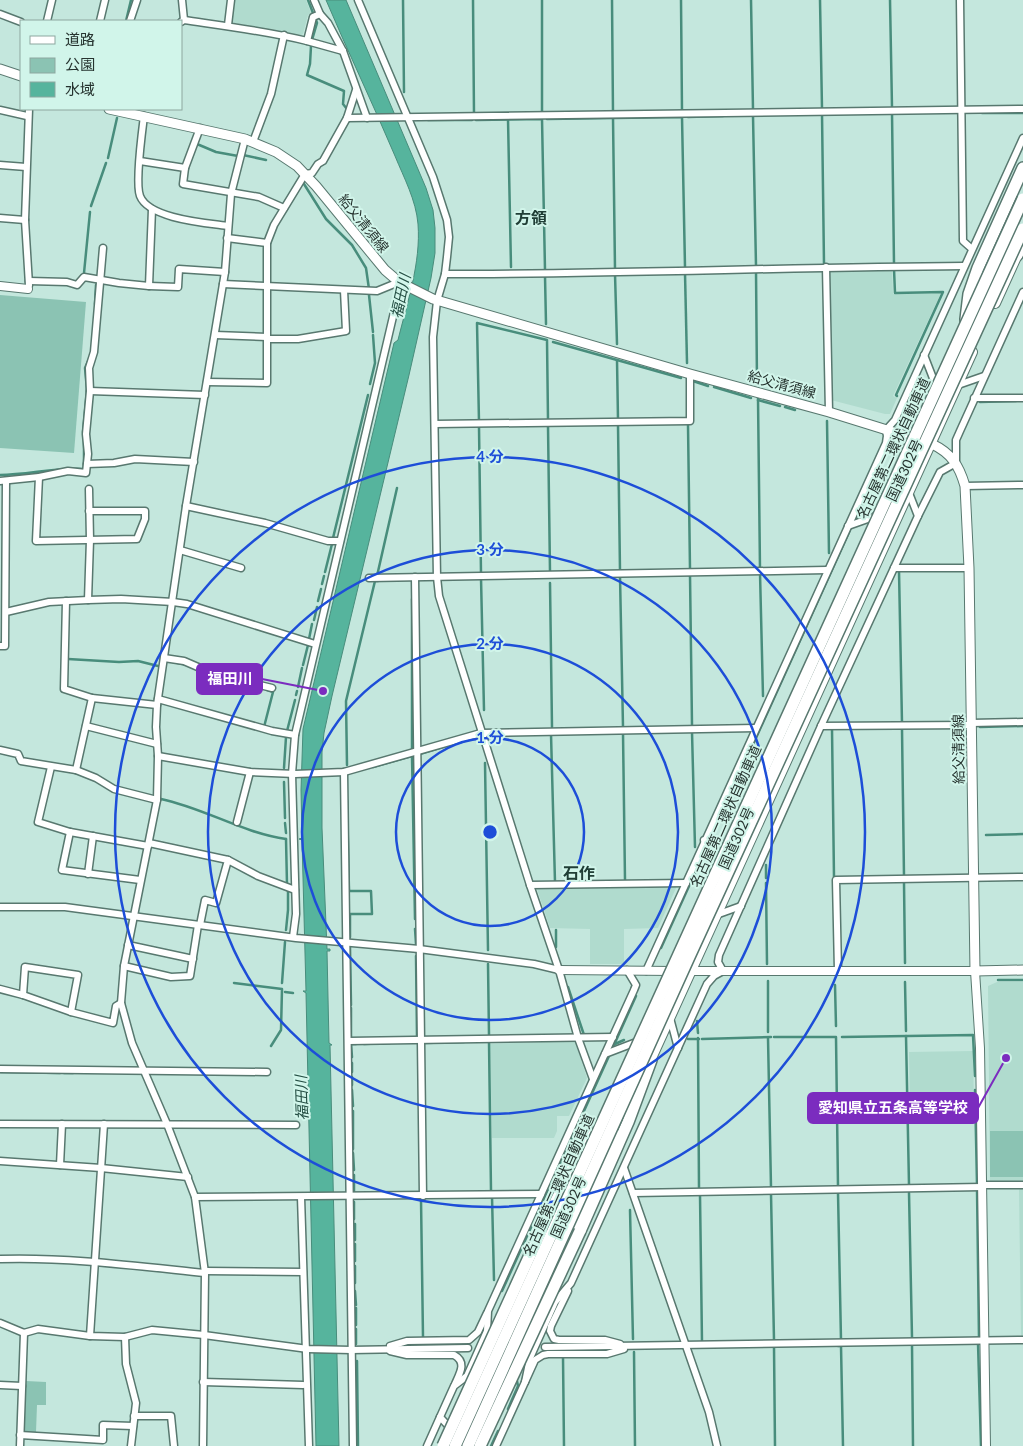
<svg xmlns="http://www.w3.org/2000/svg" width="1023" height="1446" font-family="Lato,'Noto Sans JP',sans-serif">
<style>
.built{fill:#b0dbce}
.green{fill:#8bc3b3}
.water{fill:#56b49d;stroke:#488d7c}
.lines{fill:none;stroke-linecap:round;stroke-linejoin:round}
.stream{stroke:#488d7c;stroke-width:2.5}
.minor-casing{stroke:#58786f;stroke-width:9}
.tertiary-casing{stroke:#58786f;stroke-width:10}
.secondary-casing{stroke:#58786f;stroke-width:11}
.trunk-casing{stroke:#58786f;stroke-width:12}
.motorway-casing{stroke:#58786f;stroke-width:14}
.minor{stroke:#fff;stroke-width:6}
.tertiary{stroke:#fff;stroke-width:8}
.secondary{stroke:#fff;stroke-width:9}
.trunk{stroke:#fff;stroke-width:10}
.motorway{stroke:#fff;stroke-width:11}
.motorway-bridge-casing{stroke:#58786f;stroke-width:14;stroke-linecap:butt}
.motorway-bridge{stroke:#fff;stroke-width:11}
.ring{fill:none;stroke:#1d4ed8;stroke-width:2.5}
.labels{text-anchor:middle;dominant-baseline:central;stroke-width:4;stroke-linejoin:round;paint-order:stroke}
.street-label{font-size:14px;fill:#26332f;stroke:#d1f5ea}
.water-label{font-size:15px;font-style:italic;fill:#254f44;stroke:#d1f5ea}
.quarter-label{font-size:16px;font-weight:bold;fill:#203e36;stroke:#d1f5ea}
.centre{fill:#1d4ed8;stroke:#d1f5ea;stroke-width:2.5}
.ring-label{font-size:15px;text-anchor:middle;font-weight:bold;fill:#1d4ed8;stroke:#d1f5ea;stroke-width:4;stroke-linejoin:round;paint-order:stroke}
.leader{fill:none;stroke:#7b2cbf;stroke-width:2}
.callout-dot{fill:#7b2cbf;stroke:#d1f5ea;stroke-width:2}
.callout{fill:#7b2cbf;stroke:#7b2cbf;stroke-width:2}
.callout-label{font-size:15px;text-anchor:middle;font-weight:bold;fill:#fff}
</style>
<rect width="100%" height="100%" fill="#c4e7dd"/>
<g class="built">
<path d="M235 0H306L311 13 308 15 303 34 300 36 284 32 234 23 232 21Z"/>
<path d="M892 269 893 294 941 293 893 396 897 398 890 414H885L831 400 829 270Z"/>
<path d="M675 885 676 888 658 928 624 929V964H590V929L550 928 537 889Z"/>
<path d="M997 982H1023V1181H990L988 986Z"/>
<path d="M575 1041 587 1078 569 1116H557V1131L554 1138H492L490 1044Z"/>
<path d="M973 1051 974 1107 910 1108 909 1052Z"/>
<path d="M1021 1188H1023V1337L1021 1336 1019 1190Z"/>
</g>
<g class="green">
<path d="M0 295 86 302 74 453 0 448Z"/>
<rect x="990" y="1131" width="33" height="46"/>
<path d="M26 1381 46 1382V1405H37L36 1432H24Z"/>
</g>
<path class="water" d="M326 0H346L426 188 433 210 435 228V253L431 278 409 375 332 696 324 733 322 752V828L327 949H330V951H327L329 1043 332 1045H330L339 1446H316L306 993 303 991H306L302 840 299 839 302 838 301 790 303 729 394 343 398 340C407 303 421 263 418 224 416 200 404 178 395 156 373 104 348 52 326 0Z"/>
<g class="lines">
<g class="stream">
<path d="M308 0 313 13"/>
<path d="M403 0 404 92"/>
<path d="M473 0 474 114"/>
<path d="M542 0V112"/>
<path d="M612 0 613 113"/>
<path d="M681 0 682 111"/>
<path d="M751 0 753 109"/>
<path d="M820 0 822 108"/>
<path d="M890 0 892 107"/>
<path d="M126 21 131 0"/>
<path d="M312 40 317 23 316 20"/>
<path d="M311 46 310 64 307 75 344 91 343 104 347 109"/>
<path d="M892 113 894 264"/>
<path d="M982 113H1023"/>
<path d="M822 114 824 264"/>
<path d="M753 116 756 266"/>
<path d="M688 117 723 116"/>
<path d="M613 118 615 269"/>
<path d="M508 119 511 267"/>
<path d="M547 119 682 117 685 267"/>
<path d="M428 120H472"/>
<path d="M476 120 542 119 545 270"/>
<path d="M197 144 216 152 238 156"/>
<path d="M243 155 266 160"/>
<path d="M108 158 117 118"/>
<path d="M304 184 326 219 352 245 366 268 369 289"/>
<path d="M91 206 106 163"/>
<path d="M894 269 895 293 943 292 896 395 897 396"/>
<path d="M756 271 757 384"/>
<path d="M84 273 90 212"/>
<path d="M685 273 687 363"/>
<path d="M615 274 617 344"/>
<path d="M545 276 546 324"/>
<path d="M369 295 373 332"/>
<path d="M95 304 96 285"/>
<path d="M553 342 681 378"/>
<path d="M617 360 618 420"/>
<path d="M693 381 708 386"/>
<path d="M370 384 375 363 373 335"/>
<path d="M714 387 751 398"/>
<path d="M758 398 760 569"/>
<path d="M758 400 780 406"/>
<path d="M980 402 1016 401"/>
<path d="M785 407 795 410"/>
<path d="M827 421 829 553"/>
<path d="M479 422 477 323 547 340 548 420"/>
<path d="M618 425 620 571"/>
<path d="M688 425 690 569"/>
<path d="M548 426 550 572"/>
<path d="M479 427 481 573"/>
<path d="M83 432 87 390 85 368 89 359"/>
<path d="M0 475C28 475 56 467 84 469V440"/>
<path d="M856 518 889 446"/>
<path d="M333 538 368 395"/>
<path d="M899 571 902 723"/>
<path d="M325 572 332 544"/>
<path d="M760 573 763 696"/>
<path d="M688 575H690L692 725"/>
<path d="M377 576 397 488"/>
<path d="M620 576 623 727"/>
<path d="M481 578 484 710"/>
<path d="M550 583 552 727"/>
<path d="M322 584 324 576"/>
<path d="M412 599V750"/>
<path d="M318 601 321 589"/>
<path d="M314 620 317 607"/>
<path d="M309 639 312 624"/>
<path d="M68 659 119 662 138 661 158 666"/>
<path d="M173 662 187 665"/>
<path d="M303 665 308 645"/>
<path d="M223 679 250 686"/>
<path d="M298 687 302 668"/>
<path d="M296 695 297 691"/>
<path d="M264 727 273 692 267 690"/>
<path d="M980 727 1023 726"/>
<path d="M832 729 834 877"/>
<path d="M902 729 904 876"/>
<path d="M287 731 295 700"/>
<path d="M692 732 695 847"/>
<path d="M623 733 625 880"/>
<path d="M551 734 555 882"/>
<path d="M420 754 463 741"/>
<path d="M485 763 488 950"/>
<path d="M347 765 346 701 375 581H378"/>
<path d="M373 767 412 756 415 919"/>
<path d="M284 768 286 737"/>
<path d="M284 782 285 818"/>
<path d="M161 799C204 808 243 833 286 839"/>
<path d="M347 800 349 891H371L372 914H350V937"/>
<path d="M285 823 286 833"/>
<path d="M986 835 1023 834"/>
<path d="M286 839 287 885"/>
<path d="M709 842 850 530"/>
<path d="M766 865V878"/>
<path d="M766 883 767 964"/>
<path d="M904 883 905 963"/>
<path d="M415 929 416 944"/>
<path d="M286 930 288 910V891"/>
<path d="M556 930V947"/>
<path d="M350 947 351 1005"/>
<path d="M661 948 704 853"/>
<path d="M416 956 417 1036"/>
<path d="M488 964 489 1035"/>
<path d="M998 980H1023"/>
<path d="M768 981V1032"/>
<path d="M905 982 906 1031"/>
<path d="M234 983 282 989 281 1030 271 1046"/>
<path d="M282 983 285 942"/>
<path d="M835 985 836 1026"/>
<path d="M568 987 584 1035"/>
<path d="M285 992 293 993"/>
<path d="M351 1008V1038"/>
<path d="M697 1021 698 1033"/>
<path d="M906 1036 909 1185"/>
<path d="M774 1037H836L838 1187"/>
<path d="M842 1037 973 1035 975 1076"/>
<path d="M698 1038 699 1189"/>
<path d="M768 1038 771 1187"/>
<path d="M688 1039H699"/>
<path d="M702 1039 771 1037"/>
<path d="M489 1042 491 1191"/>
<path d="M424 1043 464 1042"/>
<path d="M364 1044 390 1043"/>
<path d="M615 1044 624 1040"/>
<path d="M614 1045 636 996"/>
<path d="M352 1057 351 1044H356"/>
<path d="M352 1063V1072"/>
<path d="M0 1072 60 1073"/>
<path d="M64 1073H73"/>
<path d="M352 1077V1085"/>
<path d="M352 1090 353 1106"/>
<path d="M975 1090 977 1184"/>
<path d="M353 1111V1149"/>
<path d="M353 1153 354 1170"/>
<path d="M354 1175V1191"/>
<path d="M977 1189 979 1338"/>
<path d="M838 1193 841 1340"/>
<path d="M909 1193 912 1337"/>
<path d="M771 1194 774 1340"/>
<path d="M700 1195 702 1342"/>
<path d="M492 1196 494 1280"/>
<path d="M421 1199 423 1337"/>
<path d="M354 1202V1219"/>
<path d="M630 1210 633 1339"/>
<path d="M355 1224V1240"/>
<path d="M355 1244V1261"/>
<path d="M355 1266V1283"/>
<path d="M355 1291 356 1305"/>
<path d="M502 1291 609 1056"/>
<path d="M356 1308V1325"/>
<path d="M356 1329V1344"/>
<path d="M978 1343 981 1446"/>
<path d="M912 1345 913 1446"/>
<path d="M838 1346H841L843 1446"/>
<path d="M774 1347 775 1446"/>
<path d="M634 1352 635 1446"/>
<path d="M563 1357 564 1446"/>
<path d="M357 1361 358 1446"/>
<path d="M508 1409 518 1386 517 1381"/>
<path d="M491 1446 498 1431"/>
</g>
<defs>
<g id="minor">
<path d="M182 0 184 20"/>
<path d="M314 0 320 14 328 23 343 51 367 118"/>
<path d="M358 0 433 177 447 220 449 237 447 257 445 274 437 301 433 337 437 577 439 596 530 885 559 970 578 1038 593 1079"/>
<path d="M960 0 963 241 972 249"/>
<path d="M0 14 21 22"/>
<path d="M47 21 52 0"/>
<path d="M100 21 105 0"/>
<path d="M130 21 137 0"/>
<path d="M181 22 184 20C225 26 266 31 307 41L313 17 320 14"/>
<path d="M228 25 231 0"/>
<path d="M307 41 343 51"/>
<path d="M29 109 25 220 29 285"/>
<path d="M0 110 27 116"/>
<path d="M144 116C142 132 135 183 140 196 149 219 207 223 228 226"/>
<path d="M347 118 1023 109"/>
<path d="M200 128 185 168 183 184 259 197 284 208"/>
<path d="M253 142 271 94 284 35"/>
<path d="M140 161 185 168"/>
<path d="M0 165 26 167"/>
<path d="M0 218 25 220"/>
<path d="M227 238 267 243"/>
<path d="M826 267 829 412"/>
<path d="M445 274C618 274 791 267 964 266"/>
<path d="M29 281 67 282 77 285 84 277 119 283 149 286 152 209"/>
<path d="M223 284 377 291 399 282"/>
<path d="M149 286 178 287 179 269 225 272"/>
<path d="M215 335 267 337"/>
<path d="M267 339H298L346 331 344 290"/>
<path d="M924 355 943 404"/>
<path d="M207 382 267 383V243L274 225 305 174 312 173 318 164 323 161 347 118 356 90"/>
<path d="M958 385 984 376"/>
<path d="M90 391 205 395"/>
<path d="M974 398H1023"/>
<path d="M435 424 690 421V374"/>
<path d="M87 464 114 463 135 459 194 462"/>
<path d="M39 477 36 541 137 539 145 519V511H89"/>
<path d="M0 481 39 477 68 471 86 473 88 454 86 434 90 391 89 368 94 352 103 248"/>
<path d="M965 486 1023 485"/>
<path d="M909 493 918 516"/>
<path d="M186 506 265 523 328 541H340"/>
<path d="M848 526 879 515"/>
<path d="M180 550 241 568"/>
<path d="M894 568H969"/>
<path d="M415 577 423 1196"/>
<path d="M369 578 827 570"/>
<path d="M88 600 90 540 89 489"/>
<path d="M66 601 64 689 92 698 157 705"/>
<path d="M6 612 49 602 88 600 121 599 173 602 187 604 315 644"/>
<path d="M0 646H5L6 481"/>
<path d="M164 658 184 661 214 674 272 688"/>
<path d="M158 699 272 731 295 735"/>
<path d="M971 723 1023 722"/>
<path d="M86 726 157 744"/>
<path d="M821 726 971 725"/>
<path d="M0 750 18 754 21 761 76 770 96 778 114 789 157 800"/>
<path d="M158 756 250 772 295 774 344 772 481 733 756 728"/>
<path d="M51 767 38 822 70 832 148 846"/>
<path d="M76 770 92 698"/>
<path d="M344 772 353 1446"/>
<path d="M237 822 250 772"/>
<path d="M70 832 62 870 140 880"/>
<path d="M704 840 715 874"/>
<path d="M149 843 228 860 216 903 205 900 200 925"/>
<path d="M228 860 258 876 295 890"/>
<path d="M88 874 93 836"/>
<path d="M530 885 686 883"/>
<path d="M0 907H65L296 938 419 949 534 964 559 970"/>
<path d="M716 915 741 906"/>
<path d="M293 937 296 914 292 774 295 735 399 291V282"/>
<path d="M128 945 193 959"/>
<path d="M124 966 171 977 190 976 198 925"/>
<path d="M646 971 886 443 887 436 886 430 895 420 1023 138"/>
<path d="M838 971 836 880 1023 877"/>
<path d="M0 989 23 995 71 1012 113 1023 116 1006 121 1003"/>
<path d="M23 995 25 967 78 975 71 1012"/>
<path d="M670 1018 678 1048"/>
<path d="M349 1041 613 1037"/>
<path d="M605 1054 639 1041"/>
<path d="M0 1069 267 1072"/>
<path d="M0 1124 296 1125"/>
<path d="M0 1161 101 1168 188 1177"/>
<path d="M60 1165 62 1124"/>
<path d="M624 1168 709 1412 717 1446"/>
<path d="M982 1185H1023"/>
<path d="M633 1193 982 1187"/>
<path d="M195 1197 541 1194"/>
<path d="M301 1197 309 1446"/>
<path d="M0 1259C69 1257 137 1266 205 1273"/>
<path d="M205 1271 303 1272"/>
<path d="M568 1291 551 1326 550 1331 554 1339 559 1340H605L620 1344"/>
<path d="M0 1323 24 1333 38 1329 90 1336 125 1337 152 1330 204 1335 308 1349 351 1350 468 1348"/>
<path d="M90 1336 104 1124"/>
<path d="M125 1337 126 1364 136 1403 131 1446"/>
<path d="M390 1346 407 1341 469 1340 478 1332 487 1313"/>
<path d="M545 1347 1023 1340"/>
<path d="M390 1351 407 1355H454C467 1362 460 1373 455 1384"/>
<path d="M203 1382 303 1385"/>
<path d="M525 1382 530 1358 555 1302 571 1283 707 984 714 976 723 971 718 962 719 955 821 726 918 516 940 472 956 463V440L960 431 1023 292"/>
<path d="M0 1385 22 1386"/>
<path d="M134 1416H171L174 1446"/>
<path d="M451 1429 440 1417 454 1386 467 1376 487 1331 488 1311 634 990 636 985 627 970"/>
<path d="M20 1435 103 1440V1425L133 1426"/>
<path d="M20 1446 24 1333"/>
<path d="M203 1446 205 1273 195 1197 167 1124 132 1043 121 1003 124 966 157 800 158 756 156 727 157 705 186 506 225 272 231 194 245 139"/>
<path d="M427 1446 440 1417"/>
<path d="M496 1446 535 1360 543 1355 548 1354H607L624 1349"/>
</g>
<g id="tertiary">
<path d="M0 286 28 289"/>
<path d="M559 970 674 971"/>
<path d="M688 971H975L980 1048 986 1446"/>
</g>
<g id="secondary">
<path d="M0 69 21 76"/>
<path d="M109 109 245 139 276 152 297 166 316 186 385 270 399 282 433 299 690 374 829 412 932 444C951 453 959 465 965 486L969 568 975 971 1023 970"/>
</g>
<g id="trunk">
<path d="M995 303 1020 248"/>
<path d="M647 1067 972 352"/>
<path d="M508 1372 616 1135"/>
</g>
<g id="motorway">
<path d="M1017 255 1023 244"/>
<path d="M969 352 966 319 969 294 978 268 1023 168"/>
<path d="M541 1231 573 1167 595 1132"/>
<path d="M580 1231 628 1122 651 1060"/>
</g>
</defs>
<use href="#minor" class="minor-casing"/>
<use href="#tertiary" class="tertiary-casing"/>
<use href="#secondary" class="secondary-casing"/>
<use href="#trunk" class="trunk-casing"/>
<use href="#motorway" class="motorway-casing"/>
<use href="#minor" class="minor"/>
<use href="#tertiary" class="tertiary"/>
<use href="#secondary" class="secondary"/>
<use href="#trunk" class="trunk"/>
<use href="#motorway" class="motorway"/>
<defs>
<g id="motorway-bridge">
<path d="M443 1446 541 1231"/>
<path d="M455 1446 1023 199"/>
<path d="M468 1446 688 959 1023 229"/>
<path d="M480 1446 580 1231"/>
</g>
</defs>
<use href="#motorway-bridge" class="motorway-bridge-casing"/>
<use href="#motorway-bridge" class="motorway-bridge"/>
</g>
<g class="ring">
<circle cx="490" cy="832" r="94"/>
<circle cx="490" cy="832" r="188"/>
<circle cx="490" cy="832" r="282"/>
<circle cx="490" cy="832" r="375"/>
</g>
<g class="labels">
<g class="street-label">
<text transform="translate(364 223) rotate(51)">給父清須線</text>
<text transform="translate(782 384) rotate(15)">給父清須線</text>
<text transform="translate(893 448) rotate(-65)">名古屋第二環状自動車道</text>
<text transform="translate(904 470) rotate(-65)">国道302号</text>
<text transform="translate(958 749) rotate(-91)">給父清須線</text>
<text transform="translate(725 816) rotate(-66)">名古屋第二環状自動車道</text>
<text transform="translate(736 838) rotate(-66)">国道302号</text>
<text transform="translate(558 1185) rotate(-66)">名古屋第二環状自動車道</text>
<text transform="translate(568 1207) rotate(-66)">国道302号</text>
</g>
<g class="water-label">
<text transform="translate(400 296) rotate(-78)">福田川</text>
<text transform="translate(301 1098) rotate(-92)">福田川</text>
</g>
<g class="quarter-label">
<text x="531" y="217">方領</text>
<text x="579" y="872">石作</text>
</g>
</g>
<circle cx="490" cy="832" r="8" class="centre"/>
<g class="ring-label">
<text x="490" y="462">4 分</text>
<text x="490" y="555">3 分</text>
<text x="490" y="649">2 分</text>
<text x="490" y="743">1 分</text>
</g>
<path class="leader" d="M323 691L262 679M1006 1058L978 1108"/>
<g class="callout-dot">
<circle cx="323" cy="691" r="5"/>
<circle cx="1006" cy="1058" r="5"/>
</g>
<g class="callout">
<rect x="197" y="664" width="65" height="30" rx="5"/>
<rect x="808" y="1093" width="170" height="30" rx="5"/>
</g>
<g class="callout-label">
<text x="230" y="684">福田川</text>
<text x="893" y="1113">愛知県立五条高等学校</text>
</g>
<rect x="20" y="20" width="162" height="90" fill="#d1f5ea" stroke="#8da79f"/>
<rect x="30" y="36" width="25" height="8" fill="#ffffff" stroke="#8da79f"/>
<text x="65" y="45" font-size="15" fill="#26332f">道路</text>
<rect x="30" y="58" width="25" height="15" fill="#8bc3b3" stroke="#8da79f"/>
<text x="65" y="70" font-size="15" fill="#26332f">公園</text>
<rect x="30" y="82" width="25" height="15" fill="#56b49d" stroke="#8da79f"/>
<text x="65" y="95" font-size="15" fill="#26332f">水域</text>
</svg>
